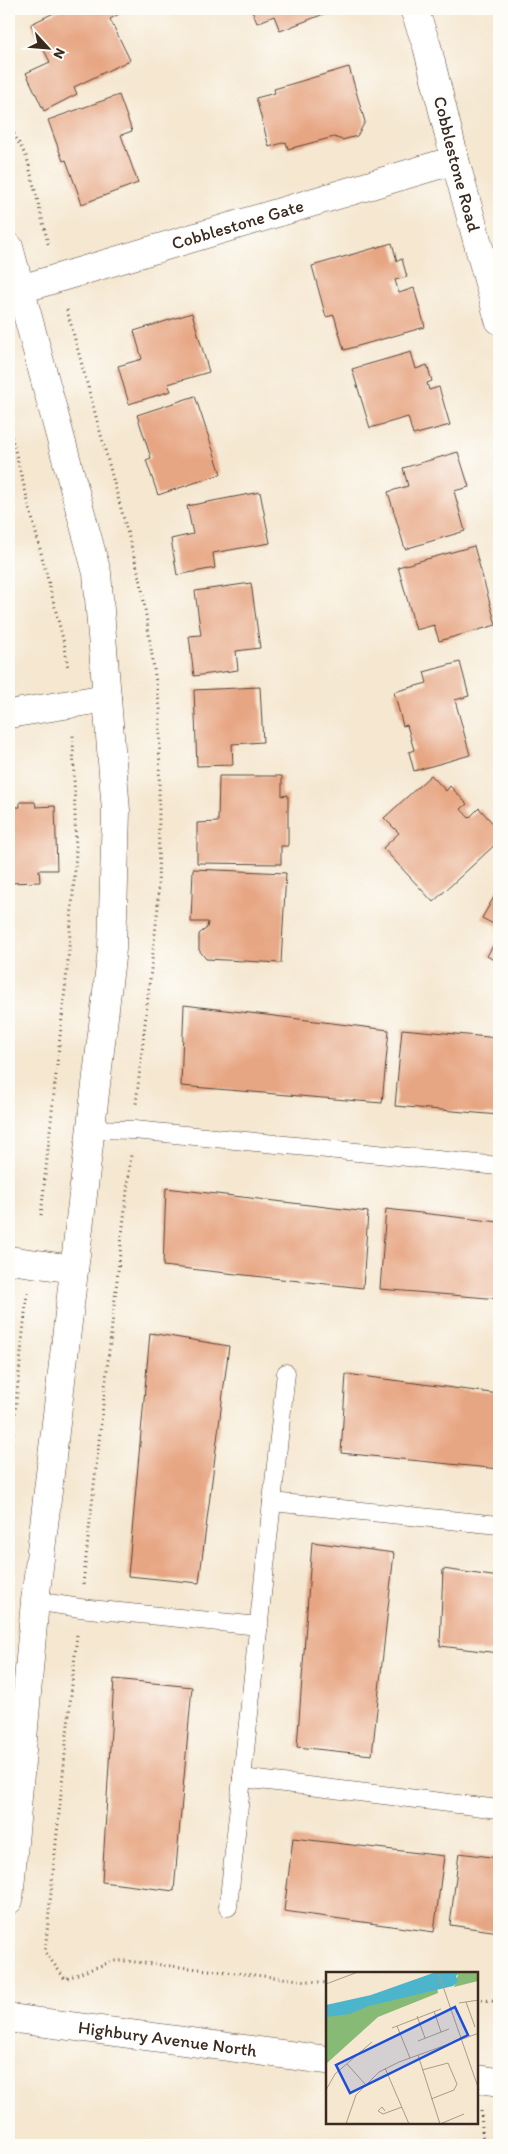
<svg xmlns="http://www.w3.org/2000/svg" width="508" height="2154" font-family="Itim,sans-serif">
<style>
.building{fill:#e7a683}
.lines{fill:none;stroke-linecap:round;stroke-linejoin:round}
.lane-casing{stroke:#574639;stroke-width:19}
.street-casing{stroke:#574639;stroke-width:29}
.secondary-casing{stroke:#574639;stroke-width:29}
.path{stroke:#574639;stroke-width:3;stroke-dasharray:1 4;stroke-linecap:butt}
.lane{stroke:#fff;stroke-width:18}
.street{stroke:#fff;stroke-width:28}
.secondary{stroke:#fff;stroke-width:28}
.labels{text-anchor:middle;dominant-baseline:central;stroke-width:5;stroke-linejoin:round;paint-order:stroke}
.street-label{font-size:18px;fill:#3b2a1e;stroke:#fdfcf7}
.inset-road{fill:none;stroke:#ab9b89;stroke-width:1}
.view{fill:#1d4ed8;fill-opacity:0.15;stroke:#1d4ed8;stroke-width:2.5}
.inset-edge{fill:none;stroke:#3b2a1e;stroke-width:2.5}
</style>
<rect width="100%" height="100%" fill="#fdfcf7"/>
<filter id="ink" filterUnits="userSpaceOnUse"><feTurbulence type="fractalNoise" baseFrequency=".02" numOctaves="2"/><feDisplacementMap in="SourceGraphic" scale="10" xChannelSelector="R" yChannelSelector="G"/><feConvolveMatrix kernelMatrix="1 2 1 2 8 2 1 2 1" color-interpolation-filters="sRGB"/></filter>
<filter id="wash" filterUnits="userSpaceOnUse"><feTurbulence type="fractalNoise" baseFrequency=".0096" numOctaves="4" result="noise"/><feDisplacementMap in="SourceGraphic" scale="20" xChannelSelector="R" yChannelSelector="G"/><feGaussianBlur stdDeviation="1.12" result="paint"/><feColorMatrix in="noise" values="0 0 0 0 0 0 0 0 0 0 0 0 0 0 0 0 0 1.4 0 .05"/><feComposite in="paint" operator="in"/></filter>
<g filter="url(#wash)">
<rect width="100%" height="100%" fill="#f5e7d0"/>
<g id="blocks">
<g class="building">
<path d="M62 9H116L119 14 110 19 130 60 74 87 77 94 44 111 26 73 50 62 31 24Z"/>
<path d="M251 9H328L329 12 280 31 274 16 257 23Z"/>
<path d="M349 67 365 122 357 136 342 140 334 137 288 149 286 142 269 147 256 98 275 93 274 89Z"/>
<path d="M119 95 132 131 121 135 138 183 82 204 66 160 63 161 48 120Z"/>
<path d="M392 243 397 261 402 259 407 277 395 280 399 293 414 288 425 327 344 350 334 315 326 317 312 266Z"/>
<path d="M192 313 209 372 168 384 171 391 129 404 118 366 142 359 134 331Z"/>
<path d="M411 352 416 369 427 365 432 381 427 383 429 390 439 387 450 425 413 435 408 417 370 428 352 369Z"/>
<path d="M195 396 221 474 158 495 146 460 151 458 137 415Z"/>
<path d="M458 452 469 487 454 491 465 531 405 549 388 492 408 486 403 468Z"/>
<path d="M260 492 270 543 213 553 215 568 177 575 171 539 193 534 187 506Z"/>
<path d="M474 546 496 625 439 641 434 625 416 630 398 567Z"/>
<path d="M251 583 260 648 236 651 238 670 194 676 189 636 201 635 195 591Z"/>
<path d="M460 662 469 696 455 700 470 755 414 771 409 752 414 750 407 725 403 726 394 692 427 683 424 672Z"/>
<path d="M260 687 263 742 232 744 233 765 197 766 194 690Z"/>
<path d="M431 775 446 791 450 786 467 804 461 809 469 818 479 808 499 830V841L433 902 383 848 399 833 384 818Z"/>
<path d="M219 776H282V796L288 795V846H281V864L197 863V823L218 822Z"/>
<path d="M20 802H35L36 807 55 806 57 870H39L40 882 9 883V807H20Z"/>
<path d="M193 869 286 873 281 963 206 959 199 950V934L207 928 208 922H191Z"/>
<path d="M499 888V934L496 932 499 927 482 918Z"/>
<path d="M499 936V963L487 956Z"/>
<path d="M184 1005 389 1030 382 1103 181 1086Z"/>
<path d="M402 1029 499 1038V1115L395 1106Z"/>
<path d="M166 1188 368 1212 363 1288 163 1266Z"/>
<path d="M386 1209 499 1222V1299L380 1289Z"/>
<path d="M150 1333 229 1346 199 1583 128 1576Z"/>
<path d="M346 1374 499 1394V1469L341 1453Z"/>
<path d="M312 1542 394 1553 372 1755 297 1747Z"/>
<path d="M443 1569 499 1577V1653L440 1646Z"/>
<path d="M114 1679 192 1687 174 1891 102 1882Z"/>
<path d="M293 1838 444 1856 434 1932 284 1911Z"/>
<path d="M459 1853 499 1858V1932L450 1925Z"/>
</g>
</g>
</g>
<g filter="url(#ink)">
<use href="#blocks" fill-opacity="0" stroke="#574639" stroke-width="1"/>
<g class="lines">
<defs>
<g id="lane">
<path d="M90 1129 134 1130 499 1166"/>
<path d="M272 1502 499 1525"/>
<path d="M35 1601 80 1608 259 1626"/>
<path d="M242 1778 499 1809"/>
<path d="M228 1907 286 1373"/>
</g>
<g id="street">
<path id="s1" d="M414 9 427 46 455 160 499 320"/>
<path id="s2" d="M21 289 455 160"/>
<path d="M9 714 107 698"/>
<path d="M9 1260 74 1269"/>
</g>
<g id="secondary">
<path d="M9 247 97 573 116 811 112 949 35 1601 9 1900"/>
<path id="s3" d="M9 2018 327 2060"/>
<path d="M477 2079 499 2082"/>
</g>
</defs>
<use href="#lane" class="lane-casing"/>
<use href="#street" class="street-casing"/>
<use href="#secondary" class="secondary-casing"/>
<g class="path">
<path d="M9 125 27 158 49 247"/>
<path d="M67 310 141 582 160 709 158 907 136 1104"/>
<path d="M9 427 65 647 68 669"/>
<path d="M41 1215 68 961 76 853 73 735"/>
<path d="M9 1473 27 1293"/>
<path d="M83 1584 131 1155"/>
<path d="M77 1635 45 1952 65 1979 113 1961H126L327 1983"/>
<path d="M477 1999 499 2002"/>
<path d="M481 2111 483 2145"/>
</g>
<use href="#lane" class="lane"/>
<use href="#street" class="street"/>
<use href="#secondary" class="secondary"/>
</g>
</g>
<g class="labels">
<g class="street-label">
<text stroke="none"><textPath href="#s1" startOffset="161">Cobblestone Road</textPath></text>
<text stroke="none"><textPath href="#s2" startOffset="226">Cobblestone Gate</textPath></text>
<text stroke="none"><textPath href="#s3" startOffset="160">Highbury Avenue North</textPath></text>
</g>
</g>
<g transform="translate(326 1972)">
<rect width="152" height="152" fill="#f5e7d0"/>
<path d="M133 0H152V9L128 15ZM111 15 112 21 52 45 0 92V44Z" fill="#87bb75"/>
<path d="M110 0H135L130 4 132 9 127 14 43 34 24 42 0 45V33L45 23Z" fill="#4db5cb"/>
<path class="inset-road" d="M112 0 153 118M0 12 32 0M140 30 149 55M133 31 153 28M108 39 115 60M91 44 99 66M71 54 84 86M66 56 115 37M92 69 123 57M92 83 114 152M21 92 39 112M59 96 83 152M96 98 122 91 131 112 128 118 105 127M0 118 9 102 46 70M59 139 56 135 52 139 57 142 76 135M20 152 30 123 53 100 73 90 153 61M114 152 138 142"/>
<path class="view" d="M129 35 142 63 24 121 10 93Z"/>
<rect width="152" height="152" class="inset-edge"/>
</g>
<rect width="508" height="2154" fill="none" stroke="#fdfcf7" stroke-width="30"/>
<g transform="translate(48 48) rotate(116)" stroke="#fdfcf7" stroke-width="4" paint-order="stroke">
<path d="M0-4L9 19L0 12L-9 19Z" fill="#3b2a1e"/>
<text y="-8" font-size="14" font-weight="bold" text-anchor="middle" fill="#3b2a1e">N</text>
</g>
</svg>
